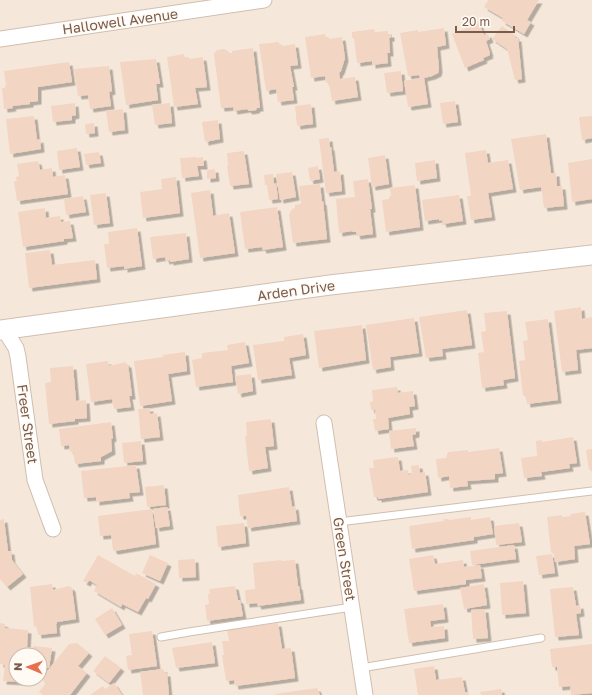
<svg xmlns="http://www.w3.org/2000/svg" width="592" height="695" font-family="'Golos Text',sans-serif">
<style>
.residential{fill:#f5e8da;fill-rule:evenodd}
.building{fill:#f3d5c3;filter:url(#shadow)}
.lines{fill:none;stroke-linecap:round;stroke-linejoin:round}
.service-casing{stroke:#d1beb0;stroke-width:9}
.minor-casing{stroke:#d1beb0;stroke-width:17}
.tertiary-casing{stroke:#d1beb0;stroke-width:21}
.service{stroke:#fff;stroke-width:7}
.minor{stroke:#fff;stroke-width:15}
.tertiary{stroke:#fff;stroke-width:19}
.labels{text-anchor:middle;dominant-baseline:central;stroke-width:3;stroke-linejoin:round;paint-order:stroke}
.street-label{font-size:14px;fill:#7a5c4d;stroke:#fffaf3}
</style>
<defs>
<filter id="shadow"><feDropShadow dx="3.5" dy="3.5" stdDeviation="0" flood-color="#0004"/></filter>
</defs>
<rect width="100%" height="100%" fill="#fdf6ec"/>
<path class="residential" d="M0 0H592V695H0ZM16 655H40V679H16Z"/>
<g class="building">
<path d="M488 0H539L527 20 531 22 524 34 502 21 503 18 484 7Z"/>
<path d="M479 23 484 35 488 34 490 39 486 41 490 53H489L490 55 483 58 484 60 479 62 465 68 452 34Z"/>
<path d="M502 26 516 36 515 38H518L522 79 515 80 507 49 492 39Z"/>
<path d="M444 28 446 45 437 47 439 69 438 73 432 76 424 78 428 104 408 107 404 81 420 78 419 75 408 76 400 33 418 30V32Z"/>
<path d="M374 29 375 32 388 31V34H391V38H389L390 53H387L388 63 372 65V61L357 63 354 38H352V32Z"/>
<path d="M325 34 326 38 328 37 329 39 342 37 345 58 341 71 339 73 340 79 355 77 358 97 332 101 329 83H326L325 76 311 78 305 37Z"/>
<path d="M279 42V44H281L282 46 295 44 298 65 290 66 294 87H292L294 100 278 102 276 89 266 91 259 44Z"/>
<path d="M253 48 260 108H257L256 110 249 111 247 109 234 111 233 107 221 108 214 54 217 50 224 49 228 51V53H232V51Z"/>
<path d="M184 54 185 58 189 57 190 59 203 57 207 87 195 88 198 104 174 107 167 57Z"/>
<path d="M156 59 160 84H156L158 100 126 105 120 62Z"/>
<path d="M69 62 72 82 38 87V101L30 102V104L12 106 13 108 4 109 2 88H5V86L6 85 4 71Z"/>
<path d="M109 66 112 91 109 92 111 106 90 109 88 95 78 96 74 69Z"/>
<path d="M401 71 403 91 387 93 384 73Z"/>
<path d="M455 101 458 122 443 124 440 103Z"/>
<path d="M75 103 76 115 72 116V120L53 122 51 106Z"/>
<path d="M170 103 172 123 155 125 152 105Z"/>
<path d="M311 104 313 124 297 126 295 106Z"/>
<path d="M123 109 125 130 109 132 106 111Z"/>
<path d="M34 116 37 140 40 139 41 149 10 154 6 119Z"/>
<path d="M592 116V138L582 140 579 117Z"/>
<path d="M218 120 220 139 205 142 202 122Z"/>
<path d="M94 123 95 133 86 134 85 124Z"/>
<path d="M546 134 551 173H556L557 186H562L564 206 544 208 541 187 520 190 511 139Z"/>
<path d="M329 138 330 147H331L334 172 340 171 342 191 326 193 319 139Z"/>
<path d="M77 148 80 167 59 170 57 151Z"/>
<path d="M486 150 488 163 508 160 513 189 488 193 492 217 471 220 467 196H471L465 153Z"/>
<path d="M244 151 249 184 230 186 227 166H228L227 153Z"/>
<path d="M99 152 101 163 86 165 84 154Z"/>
<path d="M385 155 389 184 372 187 368 158Z"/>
<path d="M196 157V158L203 157 204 166H197L199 176 182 178 180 158Z"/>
<path d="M592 159V199L572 202 568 163Z"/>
<path d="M435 160 437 178 417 181 415 163Z"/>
<path d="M38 161 40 170 52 168 53 177 65 175 68 194 17 201 14 181H17L16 177 19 176 17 164Z"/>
<path d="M318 166 320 179 310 181 308 168Z"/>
<path d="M215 169 216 178 207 179V170Z"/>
<path d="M292 172 296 197 280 200 276 174Z"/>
<path d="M273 174 274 184 276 183 278 199 269 200 267 185H265L264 175Z"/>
<path d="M176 177 180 213 143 218 140 192 162 189 161 179Z"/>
<path d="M368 179 372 209H370L373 234 357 236 356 232H353L352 231 339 233 336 199 355 197 353 181Z"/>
<path d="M320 184 322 202 323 201 327 239 293 243 289 215 292 209 295 208V205L301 204 299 186Z"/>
<path d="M415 185 420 227 386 232 382 200 389 199V197L391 196 390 188Z"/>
<path d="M210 190 213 216 229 213 235 253 200 258 191 193Z"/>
<path d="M106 193 110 223 94 225 90 195Z"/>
<path d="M459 195 463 221 443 224 442 220 439 221V219L425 221 422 200Z"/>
<path d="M83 196 86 212 66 215 64 199Z"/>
<path d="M277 207 283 247 263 250 262 247 245 249 240 212Z"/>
<path d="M45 208 46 218 60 216 61 222 70 221 73 238 64 239V241L23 247 18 212Z"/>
<path d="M137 228 142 266 124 269V266L107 268 104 244H109L108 232Z"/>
<path d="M186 233 189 259 170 262V260L166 261 165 257 153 259 150 237Z"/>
<path d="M50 250 52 265 95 260 97 279 29 288 25 253Z"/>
<path d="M581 307 582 319 592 317V348L576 350 578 370 562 372 554 311Z"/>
<path d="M467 310 472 345 442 349 443 356 426 358 419 317Z"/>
<path d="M507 311 515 378 503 380 504 385 482 388 478 353 484 352 481 332 486 331 484 313Z"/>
<path d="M414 318 419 353 390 357 391 367 373 370 366 325Z"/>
<path d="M548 319 558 400 527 404 526 396H523L519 361 525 360 523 341 528 340 525 322Z"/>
<path d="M362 325 366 360 319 368 314 331Z"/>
<path d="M303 334 306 355 289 358 292 375 258 380 253 345 284 341V337Z"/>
<path d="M245 342 249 363 231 366 233 382 196 387 192 360 202 358V353L228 350 227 345Z"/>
<path d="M185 352 187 371 168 374 172 401 140 406 134 361 163 357V355Z"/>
<path d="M108 361 109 366 126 362V364H128L132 396H129L131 407 114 409 112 399 91 402 86 364Z"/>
<path d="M73 366 76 401 86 400 87 418 75 419V421L49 424 45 383 51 382 50 368Z"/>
<path d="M251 374 253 391 238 394 235 376Z"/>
<path d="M397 387 398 393 413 391 415 406 409 407 410 414 388 418 389 429 375 431 373 419H376L375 409 371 410 370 402 373 401 372 390Z"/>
<path d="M150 408V414L157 413 160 437 141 439 138 409Z"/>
<path d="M271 419 274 446 265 447 268 468 249 471 245 436H247L246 422Z"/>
<path d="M111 422 113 438 111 439 112 451 101 457V461L75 464 73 451 70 452 69 445 61 446 59 429Z"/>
<path d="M416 428V434L412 435 414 446 391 449 389 431Z"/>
<path d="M573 437 577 463 569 464 570 468 541 472 542 476 524 478 521 458 537 456 536 441 542 440V442Z"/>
<path d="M141 441 143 461 124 463 122 443Z"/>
<path d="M499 448 503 473 495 474V479L467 481 468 486 450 488 449 476 438 478 436 459 446 458 448 452 468 450V452Z"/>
<path d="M592 449V470H589L586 450Z"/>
<path d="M398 457 400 471 408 470V475L412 474 411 466 419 465 420 473 425 472 428 492 378 499V497H374L369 468H374L373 460Z"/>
<path d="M136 465 140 492 129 493 130 498 96 502V497L84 498 81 471Z"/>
<path d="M164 485 166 505 147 507 145 487Z"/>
<path d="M289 487 292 507 295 506 297 521 248 528 246 516H240L238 495Z"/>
<path d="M167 507 170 526 156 528 153 509Z"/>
<path d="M152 509 156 544 115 551 113 550 111 535 100 536 98 516Z"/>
<path d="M585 512 590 544 574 546 575 559 555 562 554 554 551 552 547 517 562 515V517L571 516 570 514Z"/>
<path d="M471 517V520L490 517 493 534 474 537V540L412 549 409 526 444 521 443 519H448L449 520Z"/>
<path d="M4 519 8 551H11L12 560 23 574 7 587 0 579V520Z"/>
<path d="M244 523 246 543 218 547 216 526Z"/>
<path d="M519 523 522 542 496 545 494 526Z"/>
<path d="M514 545 516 559 472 565 470 551Z"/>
<path d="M552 554 555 573 539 575 536 556Z"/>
<path d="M98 555 135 576 136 573 156 584 148 599 146 598 138 612 122 604 121 607 94 591 97 585 89 580 87 583 83 581Z"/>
<path d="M150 555 168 563 160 581 142 573Z"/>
<path d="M433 555 435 564 463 560 464 567 480 565 482 578 466 580V584L414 591 409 559Z"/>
<path d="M195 559 196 577 179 578 178 560Z"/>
<path d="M281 560 282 561 295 560 298 586H299L301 600 258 606 257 603 246 604 245 590 255 589 253 563Z"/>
<path d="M523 581 526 613 502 615 500 583Z"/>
<path d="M52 584 53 590 69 586 72 588 76 619 57 622V624H56L57 633 38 635 37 626 34 627 30 587Z"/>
<path d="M484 584 487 605 464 609 460 588Z"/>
<path d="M235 586 238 600H240L243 616 207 621 205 605 209 604 208 594H210L209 589Z"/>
<path d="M573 587 576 606 580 605 581 613 576 614 579 635 555 637 550 589Z"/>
<path d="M443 604 445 619 430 621 431 627 444 626 445 638 409 643 404 609Z"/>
<path d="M112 608 122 625 105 635 95 619Z"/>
<path d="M485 609 488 638 473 639 471 610Z"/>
<path d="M0 623 5 624V628L28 630 27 647 31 648V655H16V679H25V682L3 681 5 665 0 664Z"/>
<path d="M278 623 282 649 291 648 295 678 235 686 234 680 226 681 222 655H224L222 641H229L227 630Z"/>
<path d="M152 631 157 666 128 670 126 656 132 655 129 634Z"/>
<path d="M212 642 215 663 176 668 172 648Z"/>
<path d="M77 643 89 653 78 666 87 673 70 695H43L39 692 46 683 41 679 69 644Z"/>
<path d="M592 644V693L571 695 570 686 559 687 557 667H552L550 649Z"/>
<path d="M33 646 52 648 49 668 40 667V655H32Z"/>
<path d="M105 656 121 668 109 683 93 671Z"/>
<path d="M434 666 436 680 462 677 465 692H468L469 695H418L414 669Z"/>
<path d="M164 669V673H167L169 695H143L140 672Z"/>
<path d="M114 683 122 695H90L103 686 105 689Z"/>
<path d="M317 688 320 695H275V694Z"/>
<path d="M501 689 502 695H481L480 692Z"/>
</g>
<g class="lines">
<defs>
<g id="service">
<path d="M339 522 592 491"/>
<path d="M161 637 189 632 352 607"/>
<path d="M361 668 541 638"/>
</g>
<g id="minor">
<path d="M0 39 264 0"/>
<path d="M4 329 16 348 18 357 35 480 53 529"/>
<path d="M324 423 365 695"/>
</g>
<path id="tertiary" d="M0 330 330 285 592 255"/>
</defs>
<use href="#service" class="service-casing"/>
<use href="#minor" class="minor-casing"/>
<use href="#tertiary" class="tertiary-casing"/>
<use href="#service" class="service"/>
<use href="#minor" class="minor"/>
<use href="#tertiary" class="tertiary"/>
</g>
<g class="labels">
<g class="street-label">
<text transform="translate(120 21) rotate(-8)">Hallowell Avenue</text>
<text transform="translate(296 290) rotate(-8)">Arden Drive</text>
<text transform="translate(28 424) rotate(82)">Freer Street</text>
<text transform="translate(345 559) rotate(81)">Green Street</text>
</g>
</g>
<g transform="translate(28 667) rotate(272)"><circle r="19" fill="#fffaf3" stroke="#cabbb1"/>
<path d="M0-3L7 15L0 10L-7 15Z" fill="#e76f51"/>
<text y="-6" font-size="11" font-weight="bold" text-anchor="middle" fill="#7a5c4d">N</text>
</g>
<path d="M456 26v6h58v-6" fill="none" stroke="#7a5c4d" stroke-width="2"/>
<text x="462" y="26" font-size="12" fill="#7a5c4d" stroke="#fffaf3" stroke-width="3" paint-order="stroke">20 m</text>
</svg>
